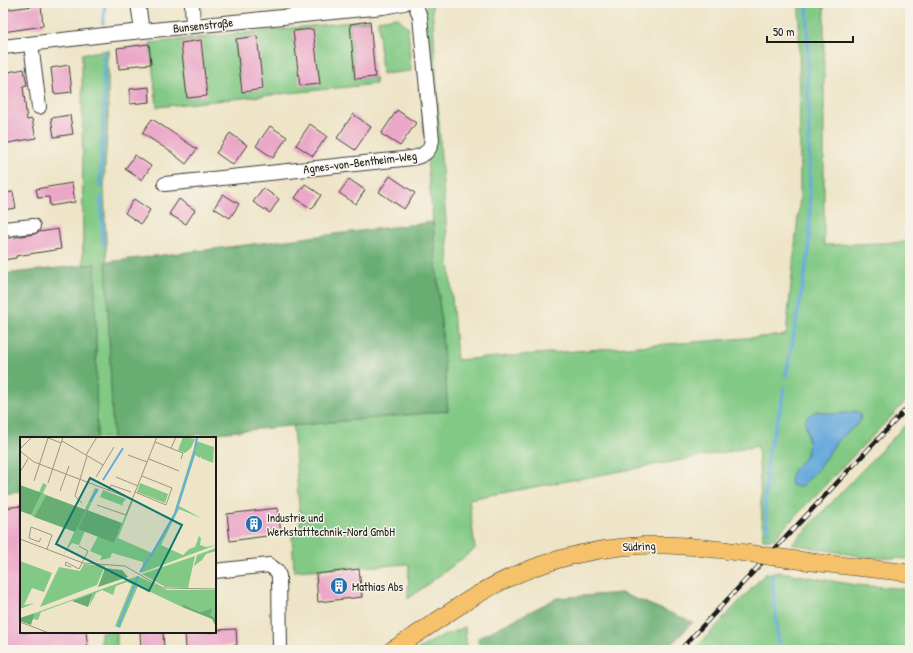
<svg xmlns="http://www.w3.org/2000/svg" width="913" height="653" font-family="'Patrick Hand',sans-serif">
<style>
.green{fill:#81c984;stroke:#4e7250}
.forest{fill:#68ad72;stroke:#426447}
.water{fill:#69aadd;stroke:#42637c}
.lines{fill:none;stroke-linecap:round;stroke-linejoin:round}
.stream{stroke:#69aadd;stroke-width:3.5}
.building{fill:#eba7c8}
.minor-casing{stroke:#3c3a36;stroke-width:16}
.major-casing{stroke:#3c3a36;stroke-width:18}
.minor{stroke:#fff;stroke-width:14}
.major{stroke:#f5c16b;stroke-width:17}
.rail-casing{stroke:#1c1c1c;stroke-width:4.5}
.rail{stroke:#f7f3e8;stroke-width:3;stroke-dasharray:9;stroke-linecap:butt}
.major-bridge-casing{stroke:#3c3a36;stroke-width:18;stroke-linecap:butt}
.major-bridge{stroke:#f5c16b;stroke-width:17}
.labels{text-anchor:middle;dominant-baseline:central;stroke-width:3;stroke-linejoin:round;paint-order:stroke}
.street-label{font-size:12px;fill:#1c1c1c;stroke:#f7f3e8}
.poi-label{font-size:12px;fill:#1c1c1c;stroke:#f7f3e8;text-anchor:start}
.inset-river{fill:none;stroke:#69aadd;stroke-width:2}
.inset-road{fill:none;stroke:#9a9583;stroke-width:1}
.view{fill:#0f766e;fill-opacity:0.15;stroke:#0f766e;stroke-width:2}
.inset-edge{fill:none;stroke:#1c1c1c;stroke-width:2}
</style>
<rect width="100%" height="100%" fill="#f7f3e8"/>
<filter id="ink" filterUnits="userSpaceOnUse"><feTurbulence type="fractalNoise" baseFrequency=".025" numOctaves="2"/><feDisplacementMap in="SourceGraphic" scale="8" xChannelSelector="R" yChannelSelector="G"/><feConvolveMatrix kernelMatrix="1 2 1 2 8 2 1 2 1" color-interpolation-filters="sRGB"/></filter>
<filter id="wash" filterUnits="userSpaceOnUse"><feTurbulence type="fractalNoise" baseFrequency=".012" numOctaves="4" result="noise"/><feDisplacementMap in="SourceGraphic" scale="16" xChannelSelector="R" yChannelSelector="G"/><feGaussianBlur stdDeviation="0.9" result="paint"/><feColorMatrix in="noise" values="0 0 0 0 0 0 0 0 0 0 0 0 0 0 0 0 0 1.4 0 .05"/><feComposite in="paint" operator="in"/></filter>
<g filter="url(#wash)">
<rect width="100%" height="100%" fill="#eee5c8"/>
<g class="green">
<path d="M432 3 441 158 457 360 786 335 800 196 799 3H824V245L910 242V397L782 530 775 539H763L758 446 469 499 475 549 408 599 409 564 294 571 292 535 301 534 293 426 448 411 433 222 413 16Z"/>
<path d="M397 17 408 27 411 71 382 74 378 20Z"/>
<path d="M369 20 370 21 350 24 355 79 375 77 376 84 157 107 150 43Z"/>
<path d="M108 50V117L104 184 113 438H97L95 264 83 265 82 54Z"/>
<path d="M910 420V559L864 557 792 544Z"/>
<path d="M780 572 855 585 910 589V648L885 650H694L765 574Z"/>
<path d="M465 627 467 650H417L436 639Z"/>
<rect x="101" y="632" width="16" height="18"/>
</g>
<g class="forest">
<path d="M433 222 448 411 165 438H113L106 262Z"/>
<path d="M95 264 97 438H21V492L3 494V274Z"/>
<path d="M621 593 693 622 666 650H479L478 638 557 598Z"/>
</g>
<path class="water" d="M817 411C831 414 842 415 855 411L860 414 861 421 837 441 818 469 803 485 797 487 791 485C788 467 803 465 807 453 810 443 807 431 805 421L808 416Z"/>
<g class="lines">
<g class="stream">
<path d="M103 23 105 3"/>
<path d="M100 188 104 111V52"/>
<path d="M101 197 103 245"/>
<path d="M786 376 809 251 810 214 807 3"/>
<path d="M768 532 765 505 768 453 782 402 784 388"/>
<path d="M772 575 779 650"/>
</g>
</g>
<g id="blocks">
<g class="building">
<path d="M41 5 43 26 3 32V10Z"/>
<path d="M370 21 375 77 355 79 350 24Z"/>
<path d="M313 29 320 84 300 86 293 31Z"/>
<path d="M257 36 263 89 242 92 236 39Z"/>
<path d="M201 40 207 96 187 98 181 43Z"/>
<path d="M149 44 151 64 129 66V68L119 69 117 48Z"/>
<path d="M69 65 72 92 54 94 51 68Z"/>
<path d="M24 69 27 85 23 86 27 120 32 119 36 138 3 144V111H7L3 84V73Z"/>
<path d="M149 87 150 102 130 104V89Z"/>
<path d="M397 110 416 123 400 146 381 134Z"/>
<path d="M353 114 371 127 355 150 337 138Z"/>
<path d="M70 115 73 134 54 137 51 118Z"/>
<path d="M152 119 197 149 186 164 171 152 142 133Z"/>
<path d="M310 124 327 136 313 156 296 145Z"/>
<path d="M270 126 287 137 273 158 256 146Z"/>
<path d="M230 133 247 145 233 165 216 153Z"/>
<path d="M135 155 151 166 142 180 125 169Z"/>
<path d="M390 176 415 193 404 209 379 192Z"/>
<path d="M349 179 365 190 356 204 339 193Z"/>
<path d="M72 183 75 202 50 206 49 197 38 198 36 189Z"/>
<path d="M305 184 321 195 312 209 295 198Z"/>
<path d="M263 188 279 199 270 213 253 202Z"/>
<path d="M13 192 16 208 3 210V193Z"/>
<path d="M223 194 239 204 230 218 214 208Z"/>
<path d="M134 199 150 210 141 224 125 213Z"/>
<path d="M179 199 195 210 186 224 169 214Z"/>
<path d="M58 229 61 249 16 256V258L3 260V239L34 234 39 232Z"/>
<path d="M21 506V632H86L88 650H3V508Z"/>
<path d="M278 508 281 534 230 541 227 514Z"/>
<path d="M359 569 362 597 318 602 316 574Z"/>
<path d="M236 629 237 645 186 649 185 633 215 632V630Z"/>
<path d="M140 632H163L164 650H141Z"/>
</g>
</g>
</g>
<g filter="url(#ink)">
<use href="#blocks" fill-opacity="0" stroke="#3c3a36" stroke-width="1"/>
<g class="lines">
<defs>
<g id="minor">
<path d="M138 3 142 31"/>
<path d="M192 3 193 26"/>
<path d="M31 44 39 107"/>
<path d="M3 47 113 34 383 7 404 3"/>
<path d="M165 184 412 158C423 156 430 152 432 140L420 17 415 3"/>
<path d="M3 229 33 226"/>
<path d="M215 571 269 565 277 571 279 576 280 650"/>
</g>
<g id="major">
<path d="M820 563 910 573"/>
<path d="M392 650C420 633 447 613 475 596 533 561 596 545 663 545 683 545 703 548 723 550"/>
</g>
</defs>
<use href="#minor" class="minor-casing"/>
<use href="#major" class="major-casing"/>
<use href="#minor" class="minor"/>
<use href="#major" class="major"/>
<defs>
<path id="rail" d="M680 650 910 405"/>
</defs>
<use href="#rail" class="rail-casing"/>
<use href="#rail" class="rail"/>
<defs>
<path id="major-bridge" d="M723 550 820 563"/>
</defs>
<use href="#major-bridge" class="major-bridge-casing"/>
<use href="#major-bridge" class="major-bridge"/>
</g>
</g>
<defs>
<symbol id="building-disc" viewBox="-11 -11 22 22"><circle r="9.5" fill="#1f6fb2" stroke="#f7f3e8"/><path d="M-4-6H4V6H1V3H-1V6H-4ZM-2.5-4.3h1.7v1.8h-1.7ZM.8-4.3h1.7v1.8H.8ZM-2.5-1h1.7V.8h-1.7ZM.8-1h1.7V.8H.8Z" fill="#fff"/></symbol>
</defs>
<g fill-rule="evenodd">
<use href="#building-disc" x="244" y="514" width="20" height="20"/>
<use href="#building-disc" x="329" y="576" width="20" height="20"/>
</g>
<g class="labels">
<g class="street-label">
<text transform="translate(203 25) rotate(-6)">Bunsenstraße</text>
<text transform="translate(360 162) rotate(-7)">Agnes-von-Bentheim-Weg</text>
<text transform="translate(639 546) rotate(-3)">Südring</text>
</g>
<g class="poi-label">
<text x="267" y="517">Industrie und<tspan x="267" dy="14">Werkstatttechnik-Nord GmbH</tspan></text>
<text x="352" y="586">Mathias Abs</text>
</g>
</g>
<g transform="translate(20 437)">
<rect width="196" height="196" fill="#eee5c8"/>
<path d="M163 0 175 2 171 11 165 16 158 13ZM176 4 194 10 193 26 181 21V18L180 21 175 18 159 69 183 82 159 72 141 108 163 118 169 112 175 110 179 99 181 101 180 108 186 110 196 108 121 136 123 125 92 116 90 121 80 123 82 119 70 114 78 99 94 106 111 64H113L98 101 132 116 154 76ZM23 46 27 48 23 56 26 58 14 80 11 78 22 56 19 55ZM120 46 148 57 145 66 117 55ZM75 51 78 52 59 92 65 94 59 108 52 106 44 117ZM83 53 106 62 102 67 104 69 80 60ZM196 111V114L186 117 182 123 174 129 177 118ZM175 119 168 151 145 150 122 137ZM0 124 32 136 24 155 12 151 4 168 15 166 0 172ZM64 127 85 129 77 148 20 170 39 130 60 134ZM118 139 147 153H196V181L190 178 193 171 180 175 163 167 162 170 118 149 100 191 95 189 112 147 107 145 96 149 93 158 82 153 76 156 69 170 73 156 21 175 18 183 13 182 15 176Z" fill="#81c984"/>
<path d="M0 48 22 56 11 78 0 74ZM26 58 66 73 55 95 14 80ZM67 73 102 86 94 106 58 92ZM85 131 102 133 108 140 78 150ZM73 156 68 170 52 164ZM163 167 180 175 193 171 190 178 196 181V190L192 182 162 170ZM15 176 11 188 0 184V181Z" fill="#68ad72"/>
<path class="inset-river" d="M175 12 177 0M83 43 103 11M70 65 78 52M130 120 155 77 175 14M120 135 129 121M98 190 118 139"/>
<path class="inset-road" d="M26 0 41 6M42 4 83 28M135 5 163 16 161 22M151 11 156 0M0 12 12 0M0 14 14 25 112 62M66 18 77 0M108 18 127 25M129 22 159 34M0 35 8 22M76 40 94 10M96 40 118 49M14 44 28 1M28 46 43 0M40 54 49 29M88 54 91 48 111 55M115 55 146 68 152 51 122 39M62 66 55 59 67 19M77 68 106 78 137 0M21 101 19 105 9 101 11 90 32 98 27 112M0 102 63 126 105 129 143 151 196 152M51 130 45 128 46 125 59 132 68 114 59 109M0 185 29 196"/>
<path class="view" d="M70 41 162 88 129 154 36 107Z"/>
<rect width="196" height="196" class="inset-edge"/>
</g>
<rect width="913" height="653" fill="none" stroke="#f7f3e8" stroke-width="16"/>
<path d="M767 36v6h86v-6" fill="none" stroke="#1c1c1c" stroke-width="2"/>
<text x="773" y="36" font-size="12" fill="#1c1c1c" stroke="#f7f3e8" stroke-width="3" paint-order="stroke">50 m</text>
</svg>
